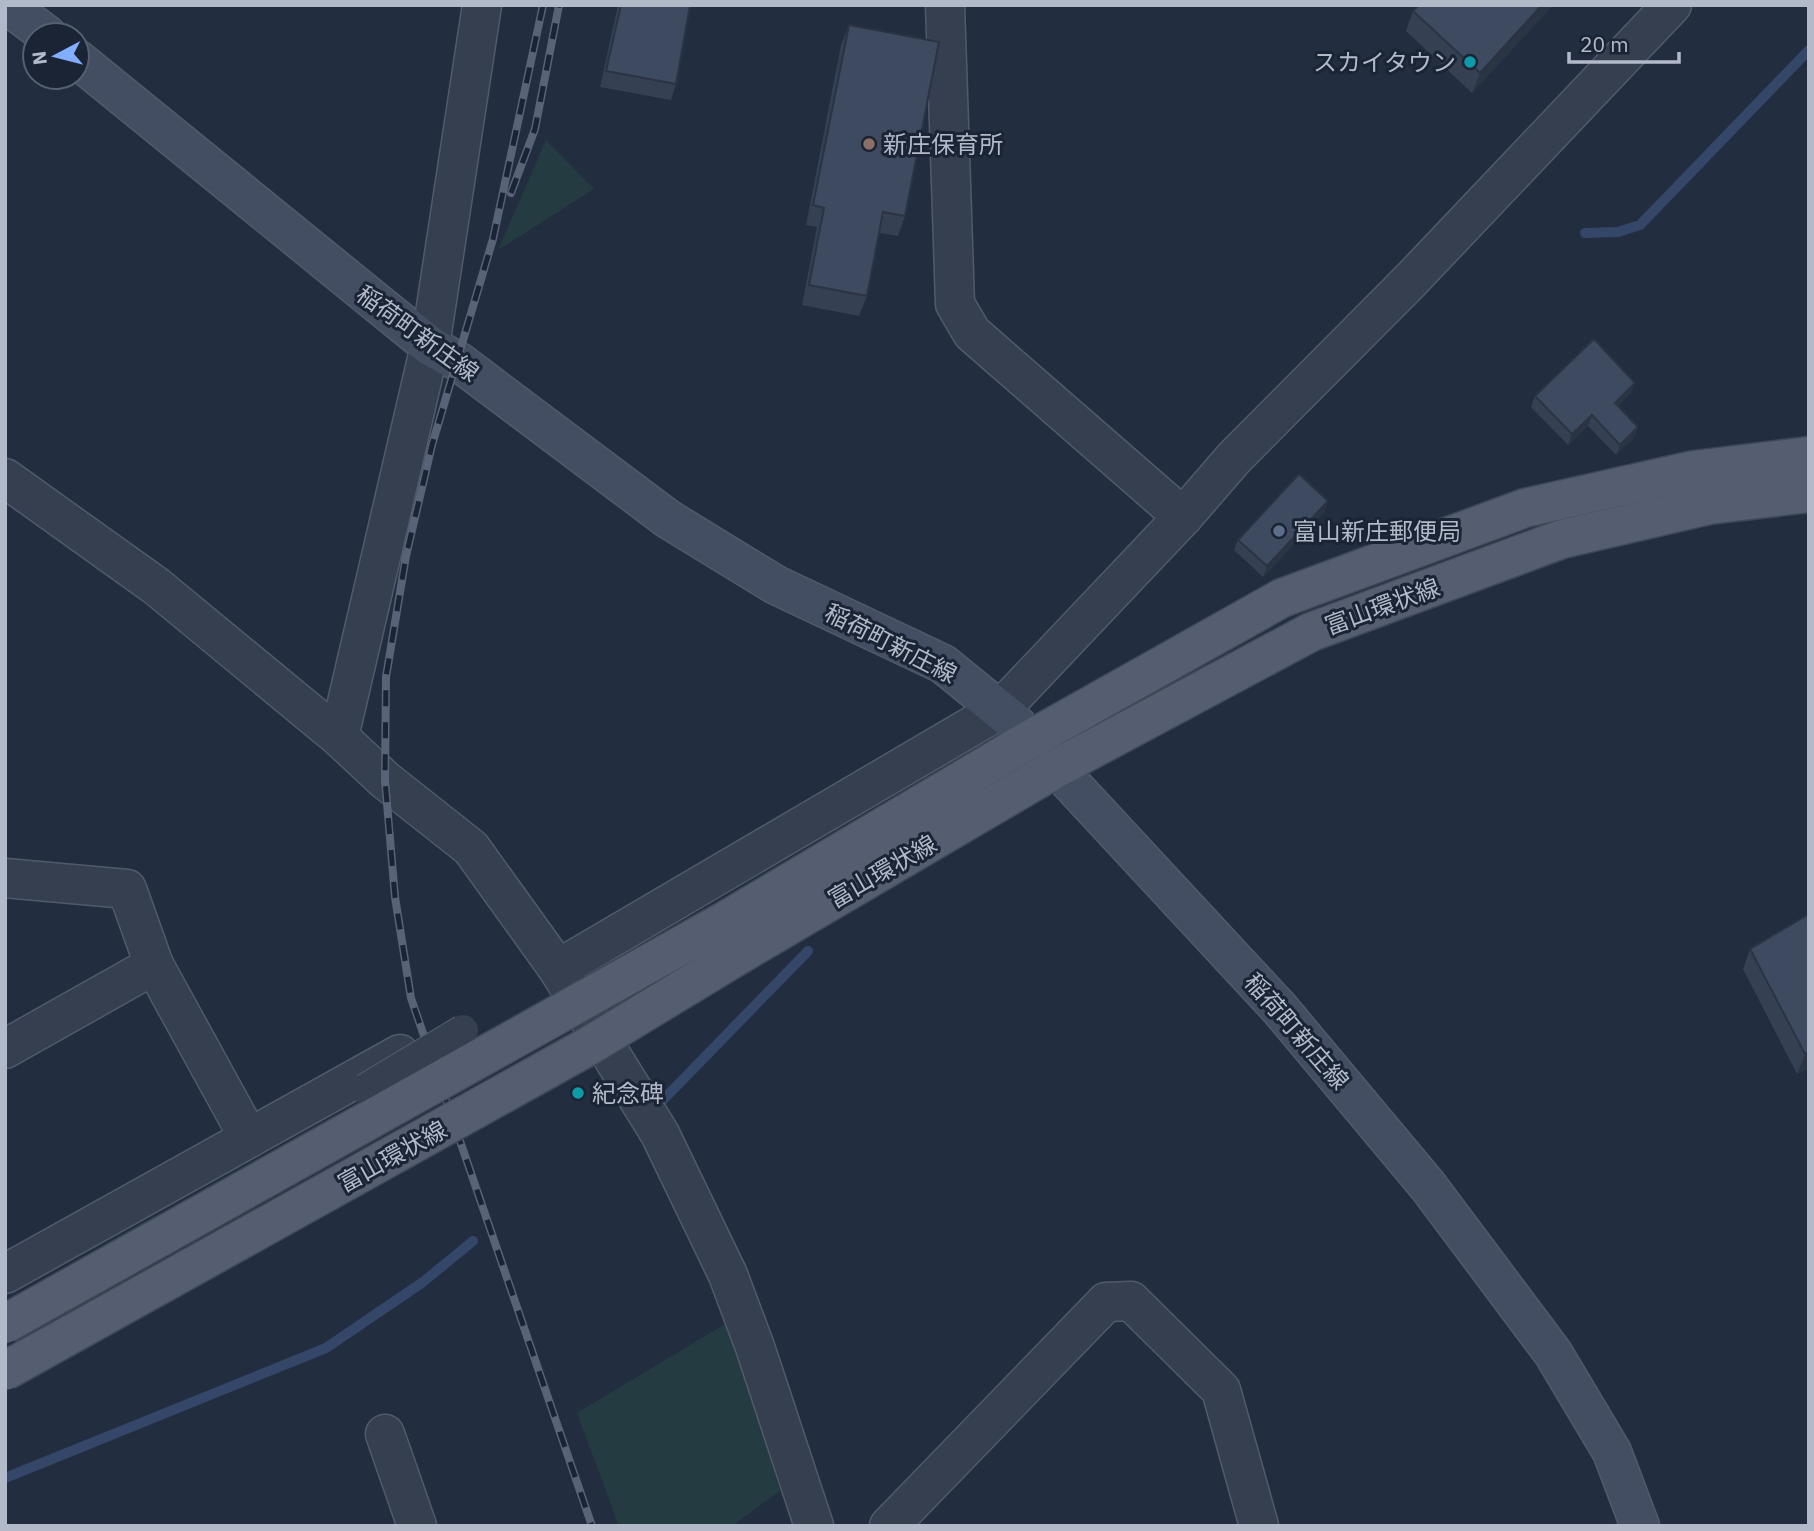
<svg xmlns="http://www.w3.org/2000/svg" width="1814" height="1531" font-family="'IBM Plex Sans','Noto Sans JP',sans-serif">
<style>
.green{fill:#243c41}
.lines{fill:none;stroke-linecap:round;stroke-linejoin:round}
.stream{stroke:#344768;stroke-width:10}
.minor-casing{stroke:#515a6a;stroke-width:41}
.secondary-casing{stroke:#515a6a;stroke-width:41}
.primary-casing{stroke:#3f4858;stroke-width:41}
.minor{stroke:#363f4f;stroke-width:38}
.secondary{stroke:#444e63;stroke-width:38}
.primary{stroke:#545e70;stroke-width:38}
.rail-casing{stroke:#586377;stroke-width:8}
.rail{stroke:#1b2434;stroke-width:5;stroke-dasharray:16;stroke-linecap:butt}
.pedestrian-bridge-casing{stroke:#515a6a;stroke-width:32;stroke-linecap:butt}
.primary-bridge-casing{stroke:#3f4858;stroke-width:41;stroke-linecap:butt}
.pedestrian-bridge{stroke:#363f4f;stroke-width:30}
.primary-bridge{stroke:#545e70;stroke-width:38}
.wall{fill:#354053}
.shaded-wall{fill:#2b3443}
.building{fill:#3e4a60;stroke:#2b3443;stroke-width:2}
.culture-dot{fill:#0f9aa8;stroke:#1b2434;stroke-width:2.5}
.education-dot{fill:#8d6e63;stroke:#1b2434;stroke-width:2.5}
.service-dot{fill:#5c6f8a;stroke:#1b2434;stroke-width:2.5}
.labels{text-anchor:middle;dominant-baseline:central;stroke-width:6;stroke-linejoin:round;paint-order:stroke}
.poi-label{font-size:24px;fill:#b2baca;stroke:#1b2434;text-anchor:start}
.street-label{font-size:24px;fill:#b2baca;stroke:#1b2434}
</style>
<rect width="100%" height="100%" fill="#222d40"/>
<g class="green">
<path d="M546 140 594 189 498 250Z"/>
<path d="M730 1321 780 1491 732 1526H619L577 1413Z"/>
</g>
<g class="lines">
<g class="stream">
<path d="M1585 233 1618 232 1640 225 1809 50"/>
<path d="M661 1102 808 951"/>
<path d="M5 1478 326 1348 423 1282 473 1241"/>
</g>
<defs>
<g id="minor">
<path d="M945 5 955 304 972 333 1183 517"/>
<path d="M5 478 156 586 339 737 385 780 471 848 558 969 660 1134 728 1275 755 1347 814 1526"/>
<path d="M339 737 430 346 482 5"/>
<path d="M5 878 127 889 154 965 5 1049"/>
<path d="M154 965 249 1138"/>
<path d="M558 969 1001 709 1183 517 1234 458 1411 280 1672 5"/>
<path d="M5 1274 400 1054"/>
<path d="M385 1434 417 1526"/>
<path d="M889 1526 1106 1302 1131 1301 1221 1390 1259 1526"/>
</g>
<g id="secondary">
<path d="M7 5 47 35"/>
<path d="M77 59 430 346 459 362 668 519 776 585 943 664 1012 720 1280 1009 1428 1186 1553 1353 1612 1452 1640 1526"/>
</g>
<g id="primary">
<path d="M723 922 1031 739 1282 598 1525 508 1694 470 1809 456"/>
<path d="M742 953 1055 769 1311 632 1562 539 1709 505 1809 493"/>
</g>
</defs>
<use href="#minor" class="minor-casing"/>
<use href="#secondary" class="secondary-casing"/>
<use href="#primary" class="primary-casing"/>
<use href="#minor" class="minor"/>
<use href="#secondary" class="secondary"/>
<use href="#primary" class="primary"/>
<defs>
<g id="rail">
<path d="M543 5 493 239 432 445 406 556 386 677 385 780 395 897 411 998 592 1526"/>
<path d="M511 193 535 129 559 5"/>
</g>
</defs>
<use href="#rail" class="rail-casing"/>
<use href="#rail" class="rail"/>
<defs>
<path id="pedestrian-bridge" d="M365 1089 463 1030"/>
<g id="primary-bridge">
<path d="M5 1324 723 922"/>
<path d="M5 1371 587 1047 742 953"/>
</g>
</defs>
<use href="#pedestrian-bridge" class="pedestrian-bridge-casing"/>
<use href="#primary-bridge" class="primary-bridge-casing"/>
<use href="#pedestrian-bridge" class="pedestrian-bridge"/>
<use href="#primary-bridge" class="primary-bridge"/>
</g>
<g class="wall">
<path d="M618 5H690L676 84 671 100 600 87Z"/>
<path d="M1419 5H1553L1472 93 1406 31 1413 11Z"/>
<path d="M849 25 905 216 898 236 879 233 867 296 859 316 802 305 817 227 806 225 841 45Z"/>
<path d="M1631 393 1618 406 1638 427 1634 438 1616 455 1588 426 1568 445 1531 407 1535 396Z"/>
<path d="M1328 501 1324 512 1263 577 1234 550 1238 540Z"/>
<path d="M1809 914V1068L1797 1074 1743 969 1750 949Z"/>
</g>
<g class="shaded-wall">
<path d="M1542 5H1553L1472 93 1480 73Z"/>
<path d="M1635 383 1631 393 1611 413 1615 403Z"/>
<path d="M1592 415 1588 426 1568 445 1572 434Z"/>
<path d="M1638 427 1634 438 1616 455 1620 445Z"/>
<path d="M1328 501 1324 512 1263 577 1267 566Z"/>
<path d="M1809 1052V1068L1797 1074 1805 1054Z"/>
</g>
<g class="building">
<path d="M621 5H690L676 84 606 71Z"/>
<path d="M1419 5H1542L1480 73 1413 11Z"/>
<path d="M849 25 939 42 905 216 883 212 867 296 809 285 824 208 813 205Z"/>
<path d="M1594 339 1635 383 1615 403 1638 427 1620 445 1592 415 1572 434 1535 396Z"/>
<path d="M1299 474 1328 501 1267 566 1238 540Z"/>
<path d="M1809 914V1052L1805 1054 1750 949Z"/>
</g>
<g class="culture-dot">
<circle cx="1470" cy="62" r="7"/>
<circle cx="578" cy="1093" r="7"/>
</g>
<circle class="education-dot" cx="869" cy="144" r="7"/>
<circle class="service-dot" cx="1279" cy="531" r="7"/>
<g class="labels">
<g class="poi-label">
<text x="1456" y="62" text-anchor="end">スカイタウン</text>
<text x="883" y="144">新庄保育所</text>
<text x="1293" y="531">富山新庄郵便局</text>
<text x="592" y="1093">紀念碑</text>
</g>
<g class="street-label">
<text transform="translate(418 333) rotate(36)">稲荷町新庄線</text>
<text transform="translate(1382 606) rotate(-20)">富山環状線</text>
<text transform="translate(891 643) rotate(27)">稲荷町新庄線</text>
<text transform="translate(882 871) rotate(-30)">富山環状線</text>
<text transform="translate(1297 1031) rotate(49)">稲荷町新庄線</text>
<text transform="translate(392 1156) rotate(-29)">富山環状線</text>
</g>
</g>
<rect width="1814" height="1531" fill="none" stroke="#b2baca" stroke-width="14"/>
<g transform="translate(56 56) rotate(263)"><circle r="33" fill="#1b2434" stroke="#576070" stroke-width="2"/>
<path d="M0-5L12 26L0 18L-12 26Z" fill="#83adff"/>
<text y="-10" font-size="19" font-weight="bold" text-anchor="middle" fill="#b2baca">N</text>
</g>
<path d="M1569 52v10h110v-10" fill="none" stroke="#b2baca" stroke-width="3.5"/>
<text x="1580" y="52" font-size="21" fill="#b2baca" stroke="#1b2434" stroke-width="5" paint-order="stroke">20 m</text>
</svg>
